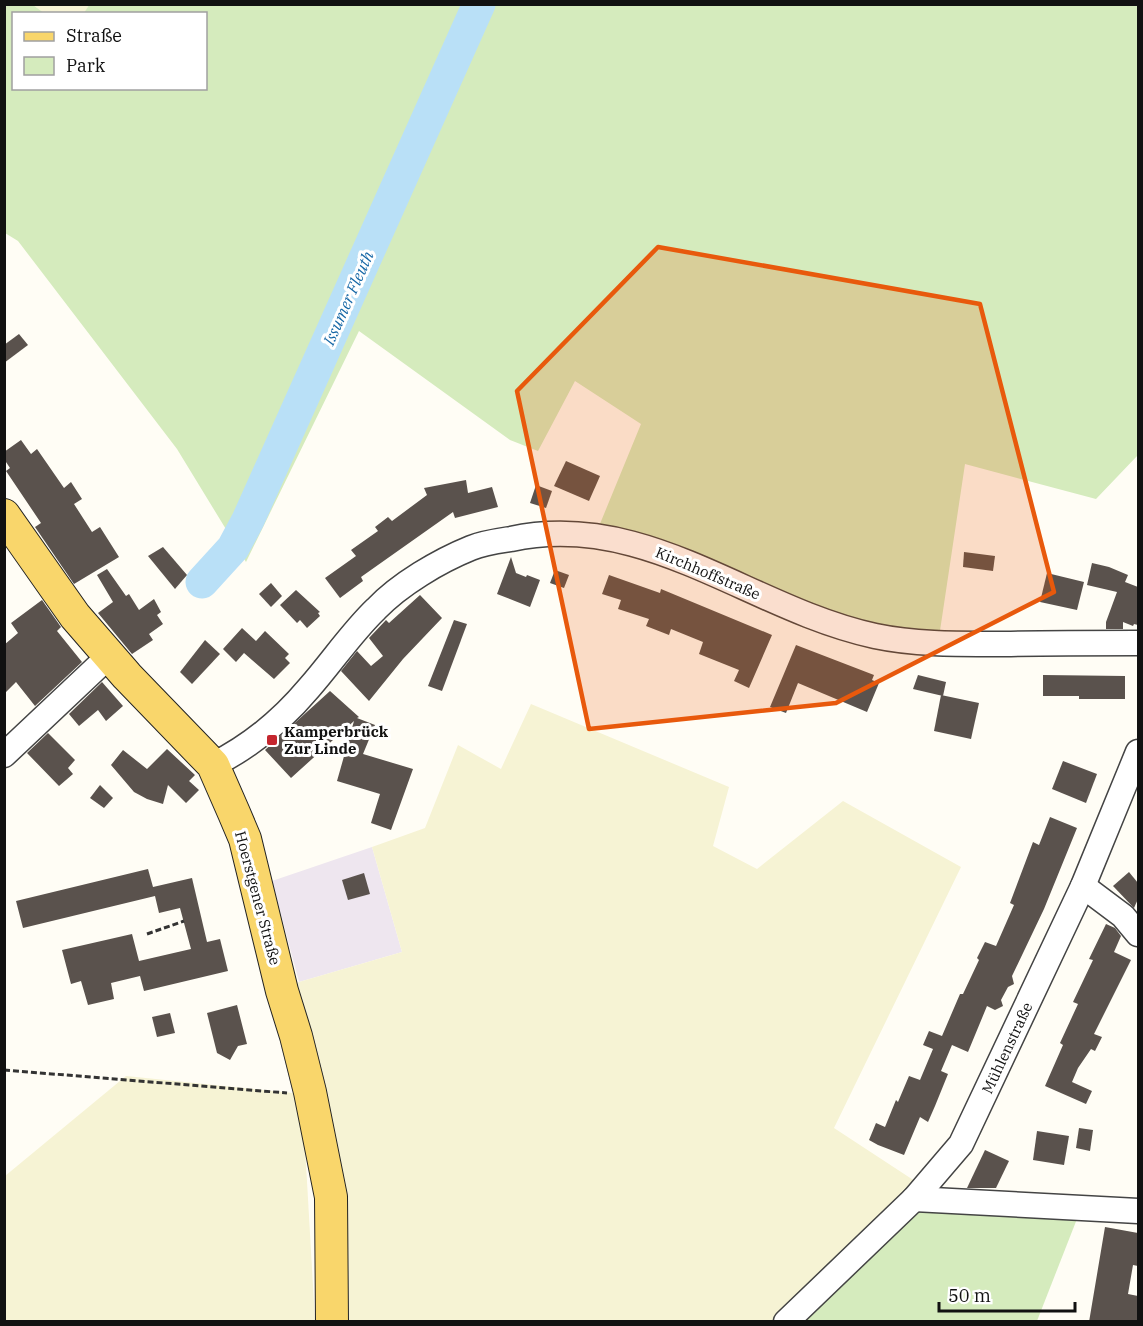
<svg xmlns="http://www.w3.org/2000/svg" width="1143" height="1326" font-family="'IBM Plex Serif',serif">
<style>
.industrial{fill:#eee6ef}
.farmland{fill:#f6f3d4}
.green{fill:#d5ebbd}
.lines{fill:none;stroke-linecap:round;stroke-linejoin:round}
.river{stroke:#b9e0f7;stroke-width:33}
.building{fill:#5a524d}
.minor-casing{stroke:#444;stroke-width:27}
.major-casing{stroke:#222;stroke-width:34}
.path{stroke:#333;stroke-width:3;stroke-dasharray:6 3;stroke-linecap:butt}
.minor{stroke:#fff;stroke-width:24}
.major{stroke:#f9d66b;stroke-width:32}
.marked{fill:#e8590c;fill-opacity:0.2;stroke:#e8590c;stroke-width:4.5;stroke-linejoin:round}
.poi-dot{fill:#c4262e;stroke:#fff;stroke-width:2}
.labels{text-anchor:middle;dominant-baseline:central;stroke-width:6;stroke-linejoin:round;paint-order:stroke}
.street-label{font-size:15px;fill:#111;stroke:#fff}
.poi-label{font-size:15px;font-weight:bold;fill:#111;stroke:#fff;text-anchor:start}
.water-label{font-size:16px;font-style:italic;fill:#1768a6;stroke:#fff}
</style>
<rect width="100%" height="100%" fill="#fffdf5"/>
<path class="industrial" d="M372 847 402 952 299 982 272 881Z"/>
<g class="farmland">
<path d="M33 5H89L84 14 44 13Z"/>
<path d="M531 704 729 787 713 846 757 869 843 801 961 867 834 1128 924 1187 786 1321H333L331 1197 282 991 299 982 402 952 372 847 425 828 458 745 501 769Z"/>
<path d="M126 1076 302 1094 315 1321 5 1322V1176Z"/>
</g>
<g class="green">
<path d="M5 5H33L44 13 14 14V88H206V14L84 13 89 5H1138V455L1096 499 965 464 938 644 875 636 595 536 641 424 575 381 538 451 510 440 359 331 246 562 177 449 18 241 5 233Z"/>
<path d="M914 1199 1084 1201 1037 1321 786 1322Z"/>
</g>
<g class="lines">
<path class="river" d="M202 582 233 548 248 520 479 4"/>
</g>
<g class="building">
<path d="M19 334 28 345 4 363V345Z"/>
<path d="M21 440 31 454 37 449 64 488 71 482 82 499 74 504 92 532 100 527 119 557 74 584 35 527 41 523 6 471 10 468 4 459V452Z"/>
<path d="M566 461 600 476 589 501 554 486Z"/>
<path d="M466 480 468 493 492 487 498 507 455 518 453 512 361 577 363 581 340 598 325 578 356 556 351 550 378 531 375 527 388 517 392 521 427 495 424 488Z"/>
<path d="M536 485 552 491 546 508 530 503Z"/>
<path d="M163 547 187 575 175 589 148 556Z"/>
<path d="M964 552 995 556 993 571 963 567Z"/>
<path d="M511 557 516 573 526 577 527 575 540 580 530 607 497 594Z"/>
<path d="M1092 563 1109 567 1128 575 1125 582 1138 587V625L1134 624 1133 626 1123 622V629H1106V622L1117 592 1087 585Z"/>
<path d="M107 569 126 596 129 594 139 610 154 599 161 612 157 615 163 624 149 634 153 640 132 654 98 613 113 602 97 575Z"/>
<path d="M555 570 569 575 564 588 550 583Z"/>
<path d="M1047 573 1084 582 1077 610 1040 602Z"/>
<path d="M609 575 660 593 661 589 772 635 749 688 734 681 739 670 699 654 703 642 671 629 669 635 646 626 649 619 618 609 621 600 602 594Z"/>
<path d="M271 583 282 596 271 607 259 594Z"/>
<path d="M296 590 320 612 318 613 320 616 307 628 300 620 297 623 280 605Z"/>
<path d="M420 595 442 618 403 659 369 701 341 671 357 651 371 666 383 656 369 638 386 620 389 623Z"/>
<path d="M42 600 61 627 57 631 82 662 35 706 16 682 4 694V645L18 633 11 623Z"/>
<path d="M454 620 467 624 442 691 428 686Z"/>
<path d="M242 628 256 641 265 631 289 654 285 658 290 663 274 679 244 653 236 662 223 649Z"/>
<path d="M205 640 220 654 192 684 180 672Z"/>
<path d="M796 645 874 675 872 680 879 683 867 712 798 683 786 713 770 707Z"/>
<path d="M918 675 946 682 943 696 913 689Z"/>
<path d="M1043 675 1125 676V699H1079V696H1043Z"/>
<path d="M102 682 123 706 106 721 98 710 79 726 69 714Z"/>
<path d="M330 691 359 717 357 718 375 725 363 754 413 769 391 830 371 823 380 794 337 781 354 721 291 778 265 750Z"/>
<path d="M941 695 979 703 971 739 934 731Z"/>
<path d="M48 733 75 760 68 768 73 774 59 786 27 753Z"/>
<path d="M167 749 195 775 189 781 199 790 186 803 168 785 163 804 147 799 134 792 111 765 123 750 147 769Z"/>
<path d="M1063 761 1097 774 1086 803 1052 789Z"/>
<path d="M100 785 113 798 104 808 90 798Z"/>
<path d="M1050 817 1077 828 1044 909 1012 976 1014 984 1008 987 1001 1000 1003 1006 995 1010 987 1006 968 1052 952 1045 941 1071 948 1074 935 1106 928 1122 920 1117 904 1155 878 1145 869 1140 876 1123 885 1127 896 1100 898 1102 909 1076 920 1080 933 1049 923 1045 929 1031 942 1036 960 994H963L979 960 977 958 985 942 996 946 1014 905 1010 903 1033 842 1039 845Z"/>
<path d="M148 869 153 887 192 878 207 942 220 939 228 971 144 991 140 976 111 983 114 999 88 1005 81 981 71 984 62 950 132 934 139 961 191 949 180 908 159 913 155 896 23 928 16 901Z"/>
<path d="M1129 872 1138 883V899L1134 908 1113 886Z"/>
<path d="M364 873 370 894 348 900 342 880Z"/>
<path d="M1106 924 1115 928 1121 936 1114 952 1131 960 1094 1034 1102 1037 1095 1051 1091 1049 1078 1068 1072 1082 1092 1091 1086 1104 1045 1086 1063 1045 1060 1043 1078 1004 1073 1002 1093 960 1089 959Z"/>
<path d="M237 1005 247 1044 238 1046 230 1060 217 1053 207 1013Z"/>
<path d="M170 1013 175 1033 157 1037 152 1017Z"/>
<path d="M1079 1128 1093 1130 1090 1151 1076 1148Z"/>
<path d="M1037 1131 1069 1136 1064 1165 1033 1160Z"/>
<path d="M985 1150 1009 1161 996 1188H967Z"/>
<path d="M1105 1227 1138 1233V1266L1133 1265 1128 1294 1138 1296V1322H1089Z"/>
</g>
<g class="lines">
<defs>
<g id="minor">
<path d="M4 755 109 656"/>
<path d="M213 765C249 747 283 719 309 688 332 662 351 633 376 609 400 584 439 561 471 548 483 543 498 541 511 539 646 510 750 609 875 636 918 645 961 644 1004 644 1049 643 1094 643 1138 643"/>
<path d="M1083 886 1123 916 1138 934"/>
<path d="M914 1199 1138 1211"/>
<path d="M786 1322 914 1199 961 1144 1083 886 1138 752"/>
</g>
<path id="major" d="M4 515 75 616 127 676 213 765 234 813 245 839 282 991 296 1036 310 1092 331 1197 332 1322"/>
</defs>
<use href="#minor" class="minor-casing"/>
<use href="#major" class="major-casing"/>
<g class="path">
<path d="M147 934 184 921"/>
<path d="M4 1070 287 1093"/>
</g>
<use href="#minor" class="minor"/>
<use href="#major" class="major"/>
</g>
<path class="marked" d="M658 247 980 304 1054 592 836 703 589 729 517 391Z"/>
<rect class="poi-dot" x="266" y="734" width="12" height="12" rx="3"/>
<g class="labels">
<g class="street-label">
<text transform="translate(708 573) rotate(23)">Kirchhoffstraße</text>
<text transform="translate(258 898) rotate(75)">Hoerstgener Straße</text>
<text transform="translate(1007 1048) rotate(-65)">Mühlenstraße</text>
</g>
<g class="poi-label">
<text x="284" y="731">Kamperbrück<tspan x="284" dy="17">Zur Linde</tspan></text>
</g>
<g class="water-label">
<text transform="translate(348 298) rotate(-66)">Issumer Fleuth</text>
</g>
</g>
<rect width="1143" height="1326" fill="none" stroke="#111111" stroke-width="12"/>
<rect x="12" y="12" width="195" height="78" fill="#ffffff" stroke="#a0a0a0" stroke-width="1.5"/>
<rect x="24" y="32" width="30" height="9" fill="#f9d66b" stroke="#a0a0a0" stroke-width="1.5"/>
<text x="66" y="42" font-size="18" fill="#111111">Straße</text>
<rect x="24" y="57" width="30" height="18" fill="#d5ebbd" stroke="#a0a0a0" stroke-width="1.5"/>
<text x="66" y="72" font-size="18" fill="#111111">Park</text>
<path d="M939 1302v9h136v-9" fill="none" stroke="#111111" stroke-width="3"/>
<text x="948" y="1302" font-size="18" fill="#111111" stroke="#ffffff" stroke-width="4.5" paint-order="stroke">50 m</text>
</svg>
